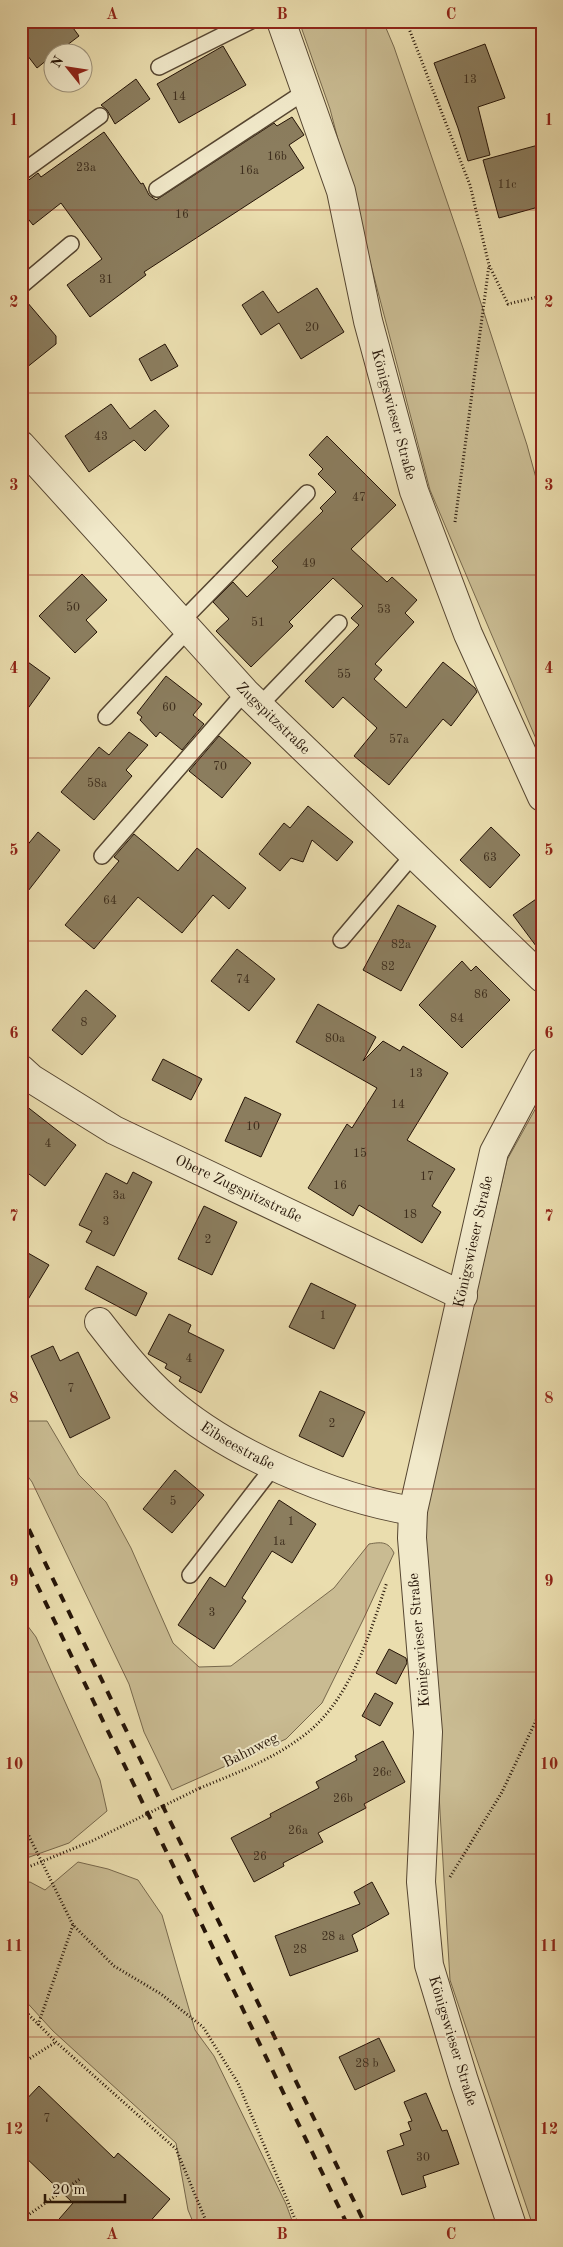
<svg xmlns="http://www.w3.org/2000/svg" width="563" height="2247" font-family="'Old Standard TT',serif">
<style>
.green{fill:#c9bb92;stroke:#77684c}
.building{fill:#8b7d5e;stroke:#251407}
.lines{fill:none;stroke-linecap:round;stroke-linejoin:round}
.service-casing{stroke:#564631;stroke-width:18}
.minor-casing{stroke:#564631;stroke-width:30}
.path{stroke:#251407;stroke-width:3;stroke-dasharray:1 2.5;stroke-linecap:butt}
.service{stroke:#f1e9ca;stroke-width:15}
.minor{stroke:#f1e9ca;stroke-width:28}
.rail{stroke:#251407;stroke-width:4;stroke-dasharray:9 9;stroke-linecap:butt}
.path-bridge{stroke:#251407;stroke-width:3;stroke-dasharray:1 2.5;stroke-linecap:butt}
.grid{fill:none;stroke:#8f2418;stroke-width:1;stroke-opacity:0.55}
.labels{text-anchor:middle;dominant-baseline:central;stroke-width:4;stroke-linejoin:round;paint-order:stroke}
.number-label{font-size:12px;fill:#3e2e1d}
.street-label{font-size:15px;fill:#251407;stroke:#f1e9ca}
.neatline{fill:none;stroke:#8f2418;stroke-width:2}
.grid-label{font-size:16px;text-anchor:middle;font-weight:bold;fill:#8f2418}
</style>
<rect width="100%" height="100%" fill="#eaddae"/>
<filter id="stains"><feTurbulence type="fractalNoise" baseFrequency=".004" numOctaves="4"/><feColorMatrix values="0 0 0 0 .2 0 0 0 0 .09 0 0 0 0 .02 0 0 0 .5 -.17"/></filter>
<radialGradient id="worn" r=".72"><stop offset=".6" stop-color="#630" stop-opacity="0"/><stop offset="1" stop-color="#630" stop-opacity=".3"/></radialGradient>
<g class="green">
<path d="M299 21H383L394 47 464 251 527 445 542 500V753L430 490 330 109Z"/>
<path d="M542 1097V2226H533L450 1980 423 1524 507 1160Z"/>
<path d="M24 1421H47L79 1475 106 1502 131 1548 173 1643 199 1667 231 1666 334 1588 369 1544C381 1542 388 1541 394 1553L363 1620 322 1703 286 1739 172 1790 144 1732 129 1684 32 1482 21 1467V1426Z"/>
<path d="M21 1617 36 1637 100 1780 107 1811 69 1843 21 1860Z"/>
<path d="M78 1862 108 1869 138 1880 162 1915 195 2030 214 2056 286 2204 294 2226H193V2222L188 2210 176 2143 53 2031 21 1996V1884L30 1882 45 1890Z"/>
</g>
<g class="building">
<path d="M21 21H68L79 36 58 52H52V56L37 68 21 47Z"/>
<path d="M485 44 505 98 478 107 490 155 468 161 458 128 434 63Z"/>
<path d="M223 46 246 85 179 123 157 84Z"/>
<path d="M136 79 150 99 115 124 107 110 101 105Z"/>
<path d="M292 117 304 135 289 145 304 168 144 272 146 275 90 317 67 285 102 259 61 203 33 225 21 210V186L38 173 41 177 104 132 141 184 143 183 149 195 156 200 274 123 277 126Z"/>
<path d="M542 144V206L499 218 483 160Z"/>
<path d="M317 288 344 332 301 359 279 323 261 335 242 305 263 291 278 313Z"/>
<path d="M21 295 56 336V344L21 372Z"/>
<path d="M165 344 178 366 151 381 139 359Z"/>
<path d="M111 404 130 429 155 410 169 426 145 451 134 440 89 472 65 436Z"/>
<path d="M327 436 396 505 351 549 387 582 392 577 417 600 405 613 414 622 375 664 382 670 374 679 406 708 443 662 475 688 477 692 451 726 443 719 389 785 354 756 377 728 343 697 333 708 305 681 359 625 351 618 363 606 333 578 289 622 293 626 251 667 216 631 229 619 213 602 233 582 247 597 278 567 272 561 323 511 320 508 336 492 318 474 323 469 309 455Z"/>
<path d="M82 574 107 600 86 620 97 632 75 653 39 616Z"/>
<path d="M21 657 50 678 21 718Z"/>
<path d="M166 676 202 704 193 715 204 724 182 750 160 732 156 737 140 720 142 717 137 713Z"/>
<path d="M129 732 148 745 126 770 132 776 94 820 61 792 99 747 109 755Z"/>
<path d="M219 736 251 763 222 798 189 771Z"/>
<path d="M308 806 353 842 337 861 312 840 303 862 291 858 280 871 259 854 284 823 290 828Z"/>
<path d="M491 827 520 855 490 888 460 860Z"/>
<path d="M38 832 60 850 21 900V853Z"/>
<path d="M134 834 178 871 197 848 246 888 229 909 213 895 182 933 138 897 94 949 65 925 119 861 114 857Z"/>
<path d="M542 895V954L513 915Z"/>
<path d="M398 905 436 926 401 991 363 970Z"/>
<path d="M237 949 275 979 249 1011 211 981Z"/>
<path d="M462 961 471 971 476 966 510 1000 462 1048 419 1005Z"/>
<path d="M86 990 116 1016 82 1055 52 1030Z"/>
<path d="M318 1004 376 1037 363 1061 383 1041 400 1051 403 1046 448 1073 407 1140 455 1169 432 1206 441 1212 422 1243 359 1205 353 1216 308 1188 347 1124 352 1128 377 1088 296 1042Z"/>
<path d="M163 1059 202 1079 191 1100 152 1080Z"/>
<path d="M245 1097 281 1114 261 1157 225 1141Z"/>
<path d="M21 1102 76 1145 45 1186 21 1168Z"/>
<path d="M133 1172 152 1182 114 1256 86 1242 92 1231 79 1225 106 1173 127 1184Z"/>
<path d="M204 1206 237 1222 212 1275 178 1259Z"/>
<path d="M21 1249 49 1265 21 1311Z"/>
<path d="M97 1266 147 1293 136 1316 85 1289Z"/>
<path d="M311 1283 356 1305 334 1349 289 1327Z"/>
<path d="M169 1314 191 1325 188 1332 224 1350 201 1393 179 1381 181 1377 165 1368 167 1364 148 1354Z"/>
<path d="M53 1346 60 1361 78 1352 110 1418 70 1438 31 1356Z"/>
<path d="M320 1391 365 1412 343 1457 299 1436Z"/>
<path d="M175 1470 204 1495 172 1533 143 1509Z"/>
<path d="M279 1500 316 1524 292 1563 272 1551 242 1598 246 1601 214 1649 178 1625 210 1577 225 1587Z"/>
<path d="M389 1649 406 1658 407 1663 396 1684 376 1673Z"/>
<path d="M375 1693 393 1703 380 1726 362 1716Z"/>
<path d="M383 1741 405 1782 364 1804 366 1808 318 1833 323 1842 283 1863 284 1866 254 1882 231 1838 271 1817 270 1814 319 1788 316 1782 357 1760 355 1756Z"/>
<path d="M372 1882 389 1914 352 1935 358 1951 290 1976 275 1936 360 1904 354 1892Z"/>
<path d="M379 2038 395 2071 355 2090 339 2057Z"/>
<path d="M39 2086 114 2158 118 2153 170 2199 146 2226H53L73 2203 21 2153V2105Z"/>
<path d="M426 2093 442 2131 447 2130 459 2164 423 2176 426 2187 402 2195 387 2151 404 2145 400 2134 411 2130 408 2122 412 2121 404 2102Z"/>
</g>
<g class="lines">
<defs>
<g id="service">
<path d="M159 67 251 21"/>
<path d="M21 173 100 116"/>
<path d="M157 189 306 91"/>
<path d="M21 286 71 244"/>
<path d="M180 623 307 493"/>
<path d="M259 706 339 623"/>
<path d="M106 717 187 631"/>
<path d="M102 856 245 692"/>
<path d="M341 940 413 855"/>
<path d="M190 1575 274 1466"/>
</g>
<g id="minor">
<path id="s1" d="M281 21 341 191 368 321 414 491 468 634 542 797"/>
<path id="s2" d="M21 445 245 692 542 978"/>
<path id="s3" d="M21 1069 32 1079 114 1130 463 1296"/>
<path id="s4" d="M99 1322C120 1349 141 1376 167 1399 228 1453 333 1498 413 1511"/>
<path id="s5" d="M512 2226 464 2081 429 1965 421 1882 428 1732 412 1538 413 1511 494 1152 542 1062"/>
</g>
</defs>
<use href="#service" class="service-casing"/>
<use href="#minor" class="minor-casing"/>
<g class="path">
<path d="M406 21 470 185 489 265 508 304 542 296"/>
<path d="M455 522 489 265"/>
<path d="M200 1788C234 1774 269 1761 299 1739 349 1705 369 1636 387 1582"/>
<path d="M21 1820 73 1925 114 1966 161 1994 203 2027 238 2083 298 2226"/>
<path d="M21 1870 92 1841"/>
<path d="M450 1877 502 1792 542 1708"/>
<path d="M21 2007 56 2042 176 2149 206 2221 201 2226"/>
<path d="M38 2025 73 1925"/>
<path d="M21 2064 56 2042"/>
<path d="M21 2220 80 2179"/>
</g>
<use href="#service" class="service"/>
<use href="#minor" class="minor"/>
<g class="rail">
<path d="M21 1513 366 2226"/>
<path d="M21 1552 348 2226"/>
</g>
<path class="path-bridge" d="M92 1841 200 1788"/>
</g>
<path class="grid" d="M197 21V2226M366 21V2226M21 210H542M21 393H542M21 575H542M21 758H542M21 941H542M21 1123H542M21 1306H542M21 1489H542M21 1672H542M21 1854H542M21 2037H542"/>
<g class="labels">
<g class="number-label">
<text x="470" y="80">13</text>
<text x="179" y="97">14</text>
<text x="277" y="157">16b</text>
<text x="86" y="168">23a</text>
<text x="249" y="171">16a</text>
<text x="507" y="185">11c</text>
<text x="182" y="215">16</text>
<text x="106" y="280">31</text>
<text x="312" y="328">20</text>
<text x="101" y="437">43</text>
<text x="359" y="498">47</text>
<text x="309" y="564">49</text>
<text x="73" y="608">50</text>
<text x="384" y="610">53</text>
<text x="258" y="623">51</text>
<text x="344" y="675">55</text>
<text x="169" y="708">60</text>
<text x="399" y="740">57a</text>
<text x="220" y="767">70</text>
<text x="97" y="784">58a</text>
<text x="490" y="858">63</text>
<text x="110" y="901">64</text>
<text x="401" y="945">82a</text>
<text x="388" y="967">82</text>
<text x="243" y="980">74</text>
<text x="481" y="995">86</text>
<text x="457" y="1019">84</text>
<text x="84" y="1023">8</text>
<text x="335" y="1039">80a</text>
<text x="416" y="1074">13</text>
<text x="398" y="1105">14</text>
<text x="253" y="1127">10</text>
<text x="48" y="1144">4</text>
<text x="360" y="1154">15</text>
<text x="427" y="1177">17</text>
<text x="340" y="1186">16</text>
<text x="119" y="1196">3a</text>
<text x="410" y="1215">18</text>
<text x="106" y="1222">3</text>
<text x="208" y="1240">2</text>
<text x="323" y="1316">1</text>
<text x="189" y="1359">4</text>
<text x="71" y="1389">7</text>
<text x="332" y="1424">2</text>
<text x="173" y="1502">5</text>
<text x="291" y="1522">1</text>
<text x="279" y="1542">1a</text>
<text x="212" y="1613">3</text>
<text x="382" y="1773">26c</text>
<text x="343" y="1799">26b</text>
<text x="298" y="1831">26a</text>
<text x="260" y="1857">26</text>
<text x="333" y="1937">28 a</text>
<text x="300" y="1950">28</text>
<text x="367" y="2064">28 b</text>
<text x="47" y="2119">7</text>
<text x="423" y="2158">30</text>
</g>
<g class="street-label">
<text stroke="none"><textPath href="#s1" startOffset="410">Königswieser Straße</textPath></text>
<text stroke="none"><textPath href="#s2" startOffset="372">Zugspitzstraße</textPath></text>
<text stroke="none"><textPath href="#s3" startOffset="249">Obere Zugspitzstraße</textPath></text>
<text stroke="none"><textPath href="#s5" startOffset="1005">Königswieser Straße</textPath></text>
<text stroke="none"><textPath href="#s4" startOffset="188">Eibseestraße</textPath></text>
<text transform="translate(420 1640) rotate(-95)">Königswieser Straße</text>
<text transform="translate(251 1751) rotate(-27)">Bahnweg</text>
<text transform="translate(452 2041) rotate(73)">Königswieser Straße</text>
</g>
</g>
<rect width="563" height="2247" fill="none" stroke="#eaddae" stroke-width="55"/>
<g transform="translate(68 68) rotate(300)"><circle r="24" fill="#f1e9ca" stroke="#9f947c"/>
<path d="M0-4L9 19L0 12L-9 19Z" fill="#8f2418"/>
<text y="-8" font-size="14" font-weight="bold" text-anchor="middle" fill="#251407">N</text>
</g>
<path d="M45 2194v8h80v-8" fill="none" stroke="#251407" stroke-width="2.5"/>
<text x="52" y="2194" font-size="15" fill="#251407" stroke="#f1e9ca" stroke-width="4" paint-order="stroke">20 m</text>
<rect x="28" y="28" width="508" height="2192" class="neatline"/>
<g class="grid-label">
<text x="112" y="19">A</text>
<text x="282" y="19">B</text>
<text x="451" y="19">C</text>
<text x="14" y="125">1</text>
<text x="549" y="125">1</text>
<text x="14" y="307">2</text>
<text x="549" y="307">2</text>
<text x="14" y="490">3</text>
<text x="549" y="490">3</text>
<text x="14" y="673">4</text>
<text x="549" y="673">4</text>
<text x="14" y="855">5</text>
<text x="549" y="855">5</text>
<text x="14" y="1038">6</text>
<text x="549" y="1038">6</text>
<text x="14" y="1221">7</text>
<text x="549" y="1221">7</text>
<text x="14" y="1403">8</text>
<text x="549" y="1403">8</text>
<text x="14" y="1586">9</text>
<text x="549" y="1586">9</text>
<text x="14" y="1769">10</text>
<text x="549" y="1769">10</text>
<text x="14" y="1951">11</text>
<text x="549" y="1951">11</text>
<text x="14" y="2134">12</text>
<text x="549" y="2134">12</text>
<text x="112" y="2239">A</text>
<text x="282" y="2239">B</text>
<text x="451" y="2239">C</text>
</g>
<rect width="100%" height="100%" filter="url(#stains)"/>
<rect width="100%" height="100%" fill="url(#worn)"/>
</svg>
